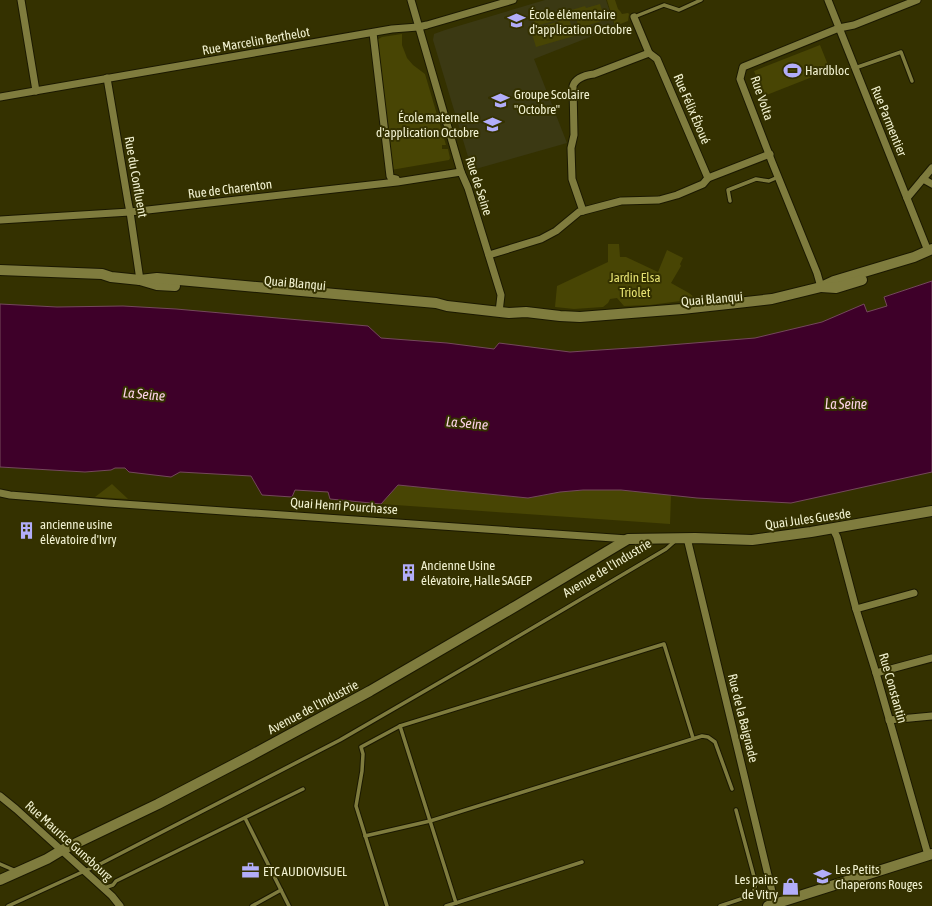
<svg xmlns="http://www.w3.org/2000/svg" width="932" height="906" font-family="'Asap Condensed',sans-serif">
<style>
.built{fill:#3b3913}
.green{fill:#484504}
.water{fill:#3e0029;stroke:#74485b}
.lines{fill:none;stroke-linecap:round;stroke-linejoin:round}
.lane-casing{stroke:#1b1900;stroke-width:5.5}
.street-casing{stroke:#1b1900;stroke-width:9}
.secondary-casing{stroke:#1b1900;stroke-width:12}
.lane{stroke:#7f7c3e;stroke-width:3.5}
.street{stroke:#7f7c3e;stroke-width:7}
.secondary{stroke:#7f7c3e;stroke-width:10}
.labels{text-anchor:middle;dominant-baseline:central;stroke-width:4;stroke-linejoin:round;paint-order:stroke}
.poi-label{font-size:13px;fill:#f1f1d0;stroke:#343100;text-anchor:start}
.street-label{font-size:13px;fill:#f1f1d0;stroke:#343100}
.park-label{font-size:13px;fill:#e5e171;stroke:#343100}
.water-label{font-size:14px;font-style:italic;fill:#fdd3e8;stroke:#343100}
</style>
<rect width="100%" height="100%" fill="#343100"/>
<path class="built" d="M545 0H606L615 27 534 59 567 143 472 170 433 40 434 34 445 30Z"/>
<g class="green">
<path d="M607 0H615L618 9 620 11 622 14 628 13 629 14 628 21 615 26Z"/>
<path d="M600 4 605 20 579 28 575 15 536 26 534 21 585 6 586 8Z"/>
<path d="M569 18 574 36 536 47 531 30Z"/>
<path d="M402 34V45L407 58 413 65 425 74 446 145H442V149H448L450 158 449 160 391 170 375 41 382 37Z"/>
<path d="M820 45 830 70 764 96 754 71Z"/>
<path d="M608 244H619L620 257H626L658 272 667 250 683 258 680 264 681 266 671 283 689 293 696 299 650 305 624 306 617 298 610 299 608 303 603 307 574 309 555 307 557 286 608 262Z"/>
<path d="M112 484 128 499 95 497Z"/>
<path d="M398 485 528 498 560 492 583 490H621L671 495 670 524 381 504Z"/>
</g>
<path class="water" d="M932 281V472L791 503 697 498 621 490H583L560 492 528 498 398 485 381 504 330 499 328 492 295 490 292 497 262 495 251 476 180 472 171 477 129 472 125 468H115L111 470 85 472 0 467V304L57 307 123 306 176 309 368 326 381 338 447 343 494 349 499 343 570 352 645 347 755 338 822 322 864 304 867 312 887 306 884 297Z"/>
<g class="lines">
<defs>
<g id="lane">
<path d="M634 17 664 5 679 10 701 0"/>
<path d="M855 68 901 52 912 81"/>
<path d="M730 201 728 190 756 179 769 181 778 177"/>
<path d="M400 726 664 644 693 738"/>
<path d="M245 818 289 906"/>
<path d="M365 836 430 821 702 736 708 737 715 742 732 789"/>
<path d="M0 864 16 871"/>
<path d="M104 888 113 885 116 881 303 789"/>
<path d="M8 906 102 863 340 740 473 663 666 549 675 541"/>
<path d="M252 906 281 890"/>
<path d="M387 906 356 806 362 771 363 754 361 747 400 726 456 903 582 862"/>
<path d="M446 906 456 903"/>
<path d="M720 906 747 897 753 893 756 884 736 810"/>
</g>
<g id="street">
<path d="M21 0 36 91"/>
<path d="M411 0 461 172 468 188 501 295 499 312"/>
<path d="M828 0 928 251"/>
<path d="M634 17 649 53"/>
<path d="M373 33 390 176 391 178 396 179"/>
<path d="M107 78 128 202 130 212 140 280"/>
<path d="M0 97 392 29 418 27 427 25 513 0"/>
<path d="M923 179 932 184"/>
<path d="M907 198 932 168"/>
<path d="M583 211 572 179 571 148 574 135 573 86C576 77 586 75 594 74L649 53 657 59 708 178"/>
<path d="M0 220 130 212 397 182 461 172"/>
<path d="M489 255 541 239 556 231 579 212 583 211 621 201 659 200 677 195 703 184 708 178 770 154"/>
<path d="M821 287 817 273 772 162 740 79 743 67 839 28 854 25 917 0"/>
<path d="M0 493 10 495 108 503 628 539"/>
<path d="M833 529 837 537 856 609 876 673 928 855"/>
<path d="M687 538 775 904"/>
<path d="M856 609 914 593"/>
<path d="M876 673 932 658"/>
<path d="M889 720 932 716"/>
<path d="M0 796 16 809 112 896 120 906"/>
</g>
<g id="secondary">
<path d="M0 270 102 274 111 277 140 280 157 285 175 286"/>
<path d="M140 280 157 278 290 290 436 303 447 306 509 313 526 312 560 316 580 317 682 309 746 302 772 299 821 287 834 281 914 257 932 249"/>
<path d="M821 287 836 288 862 280"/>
<path d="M0 880 47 859 62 850 158 804 250 756 370 691 516 606 628 539 695 538 752 540 811 532 932 511"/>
<path d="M768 906 932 854"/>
</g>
</defs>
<use href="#lane" class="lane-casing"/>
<use href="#street" class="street-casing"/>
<use href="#secondary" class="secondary-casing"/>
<use href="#lane" class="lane"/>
<use href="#street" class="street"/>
<use href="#secondary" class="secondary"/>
</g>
<defs>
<symbol id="school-bare" viewBox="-9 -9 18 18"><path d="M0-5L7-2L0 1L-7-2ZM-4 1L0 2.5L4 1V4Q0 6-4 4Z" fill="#b2adf9" stroke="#343100" stroke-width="2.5" paint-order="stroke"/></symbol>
<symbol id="stadium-bare" viewBox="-9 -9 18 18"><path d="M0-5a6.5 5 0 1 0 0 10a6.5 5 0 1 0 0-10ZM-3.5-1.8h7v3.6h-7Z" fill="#b2adf9" stroke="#343100" stroke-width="2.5" paint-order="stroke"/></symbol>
<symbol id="building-bare" viewBox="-9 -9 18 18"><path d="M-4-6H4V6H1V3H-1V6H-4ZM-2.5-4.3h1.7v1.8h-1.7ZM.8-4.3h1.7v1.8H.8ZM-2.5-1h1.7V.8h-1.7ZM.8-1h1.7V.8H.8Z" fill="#b2adf9" stroke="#343100" stroke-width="2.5" paint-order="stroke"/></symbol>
<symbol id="office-bare" viewBox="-9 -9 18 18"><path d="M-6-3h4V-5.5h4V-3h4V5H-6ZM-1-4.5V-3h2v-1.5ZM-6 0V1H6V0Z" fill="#b2adf9" stroke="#343100" stroke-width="2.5" paint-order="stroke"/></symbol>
<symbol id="shop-bare" viewBox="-9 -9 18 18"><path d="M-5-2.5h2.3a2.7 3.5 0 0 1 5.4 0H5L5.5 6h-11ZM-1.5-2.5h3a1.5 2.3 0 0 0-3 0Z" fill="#b2adf9" stroke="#343100" stroke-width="2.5" paint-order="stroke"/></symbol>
</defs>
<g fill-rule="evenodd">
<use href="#school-bare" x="504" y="8" width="25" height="25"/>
<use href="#stadium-bare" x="780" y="58" width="25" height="25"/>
<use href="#school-bare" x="488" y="88" width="25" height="25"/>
<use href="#school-bare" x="480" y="112" width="25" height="25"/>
<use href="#building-bare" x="14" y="518" width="25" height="25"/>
<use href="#building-bare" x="396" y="560" width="25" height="25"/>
<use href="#office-bare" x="238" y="858" width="25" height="25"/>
<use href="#school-bare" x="810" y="864" width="25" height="25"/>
<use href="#shop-bare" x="778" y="874" width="25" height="25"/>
</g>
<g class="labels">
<g class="poi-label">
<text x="529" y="14">École élémentaire<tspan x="529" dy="15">d'application Octobre</tspan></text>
<text x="805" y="70">Hardbloc</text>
<text x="514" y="94">Groupe Scolaire<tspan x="514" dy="15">"Octobre"</tspan></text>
<text x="479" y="117" text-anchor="end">École maternelle<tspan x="479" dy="15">d'application Octobre</tspan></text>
<text x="40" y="524">ancienne usine<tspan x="40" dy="15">élévatoire d'Ivry</tspan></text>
<text x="421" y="565">Ancienne Usine<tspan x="421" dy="15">élévatoire, Halle SAGEP</tspan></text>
<text x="835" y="869">Les Petits<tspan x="835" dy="15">Chaperons Rouges</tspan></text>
<text x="263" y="871">ETC AUDIOVISUEL</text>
<text x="778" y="879" text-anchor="end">Les pains<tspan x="778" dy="15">de Vitry</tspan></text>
</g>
<g class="street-label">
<text transform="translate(256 41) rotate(-10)">Rue Marcelin Berthelot</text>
<text transform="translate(762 98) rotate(71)">Rue Volta</text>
<text transform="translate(692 109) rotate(67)">Rue Félix Éboué</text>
<text transform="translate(889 121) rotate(68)">Rue Parmentier</text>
<text transform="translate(136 177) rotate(80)">Rue du Confluent</text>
<text transform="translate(479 186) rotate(72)">Rue de Seine</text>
<text transform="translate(230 189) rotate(-7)">Rue de Charenton</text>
<text transform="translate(295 283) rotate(5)">Quai Blanqui</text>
<text transform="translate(712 299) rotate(-5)">Quai Blanqui</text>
<text transform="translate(344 506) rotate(4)">Quai Henri Pourchasse</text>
<text transform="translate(808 519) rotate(-8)">Quai Jules Guesde</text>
<text transform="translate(607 568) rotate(-31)">Avenue de l'Industrie</text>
<text transform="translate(893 688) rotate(74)">Rue Constantin</text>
<text transform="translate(313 707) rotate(-28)">Avenue de l'Industrie</text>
<text transform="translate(743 718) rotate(76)">Rue de la Baignade</text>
<text transform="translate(69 841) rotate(42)">Rue Maurice Gunsbourg</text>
</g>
<g class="park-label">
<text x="635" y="277">Jardin Elsa<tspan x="635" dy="15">Triolet</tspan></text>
</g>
<g class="water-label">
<text transform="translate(144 394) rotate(5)">La Seine</text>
<text x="846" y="404">La Seine</text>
<text transform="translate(467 423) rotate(5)">La Seine</text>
</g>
</g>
</svg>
